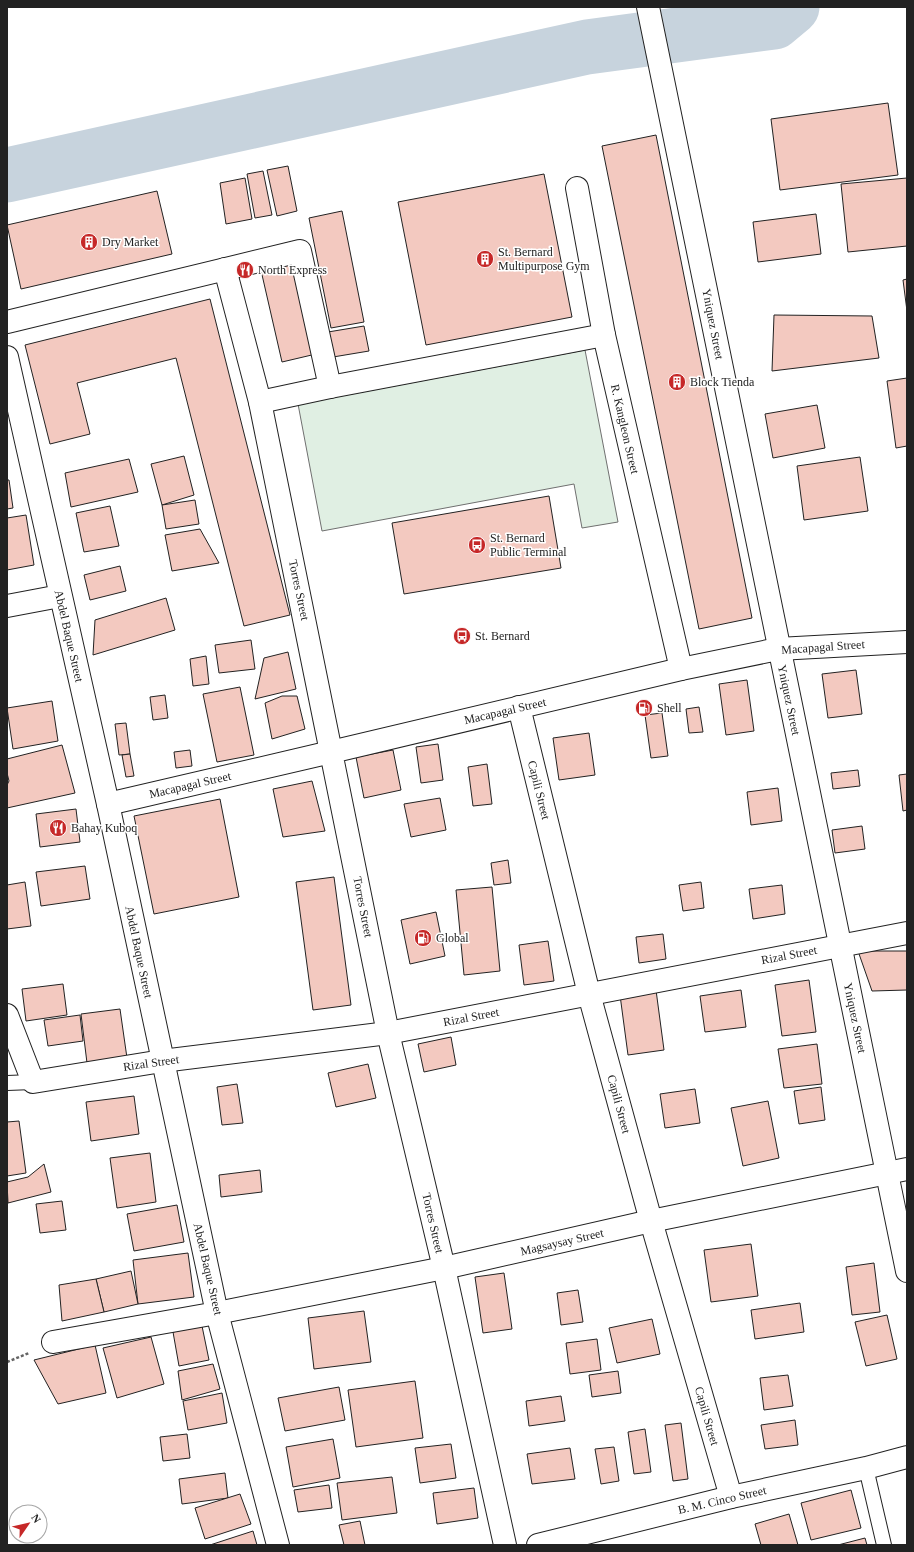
<svg xmlns="http://www.w3.org/2000/svg" width="914" height="1552" font-family="'Times New Roman',serif">
<style>
.green{fill:#e0efe3;stroke:#6f6f6f}
.lines{fill:none;stroke-linecap:round;stroke-linejoin:round}
.river{stroke:#c7d3dd;stroke-width:55}
.building{fill:#f3c9c0;stroke:#222}
.lane-casing{stroke:#222;stroke-width:16}
.street-casing{stroke:#222;stroke-width:24}
.secondary-casing{stroke:#222;stroke-width:24}
.path{stroke:#646464;stroke-width:2.5;stroke-dasharray:3 2;stroke-linecap:butt}
.lane{stroke:#fff;stroke-width:14}
.street{stroke:#fff;stroke-width:22}
.secondary{stroke:#fff;stroke-width:22}
.labels{text-anchor:middle;dominant-baseline:central;stroke-width:3;stroke-linejoin:round;paint-order:stroke}
.poi-label{font-size:12px;fill:#222;stroke:#fff;text-anchor:start}
.street-label{font-size:12px;fill:#222;stroke:#fff}
</style>
<rect width="100%" height="100%" fill="#fff"/>
<path class="green" d="M585 350 618 522 582 528 574 484 322 531 298 404Z"/>
<g class="lines">
<path class="river" d="M7 175 587 47 774 22 792 7"/>
</g>
<g class="building">
<path d="M888 103 898 175 780 190 771 119Z"/>
<path d="M656 135 752 618 699 629 602 146Z"/>
<path d="M288 166 297 211 277 216 267 170Z"/>
<path d="M263 171 272 215 255 218 247 174Z"/>
<path d="M544 174 572 317 426 345 398 202Z"/>
<path d="M245 178 252 219 226 224 220 183Z"/>
<path d="M907 178V246L848 252 841 184Z"/>
<path d="M157 191 172 254 21 289 7 225Z"/>
<path d="M342 211 364 322 331 328 309 218Z"/>
<path d="M816 214 821 254 758 262 753 222Z"/>
<path d="M294 258 316 354 282 362 260 266Z"/>
<path d="M907 279V311L903 280Z"/>
<path d="M210 299 290 615 244 626 176 358 77 383 90 434 50 444 25 345Z"/>
<path d="M774 315 872 316 879 358 772 371Z"/>
<path d="M364 326 369 351 333 357 328 332Z"/>
<path d="M907 378V446L896 448 887 381Z"/>
<path d="M817 405 825 448 773 458 765 414Z"/>
<path d="M184 456 194 495 162 505 151 464Z"/>
<path d="M860 457 868 511 804 520 797 466Z"/>
<path d="M129 459 138 492 71 507 65 473Z"/>
<path d="M7 480H9L13 508 7 509Z"/>
<path d="M549 496 561 568 404 594 392 523Z"/>
<path d="M195 500 199 524 166 529 162 505Z"/>
<path d="M110 506 119 546 84 552 76 513Z"/>
<path d="M26 515 34 565 7 570V518Z"/>
<path d="M200 529 219 563 172 571 165 535Z"/>
<path d="M120 566 126 591 90 600 84 575Z"/>
<path d="M166 598 175 630 93 655 95 620Z"/>
<path d="M251 640 255 669 219 673 215 645Z"/>
<path d="M288 652 296 689 255 699 264 658Z"/>
<path d="M206 656 209 684 193 686 190 659Z"/>
<path d="M856 670 862 714 828 718 822 674Z"/>
<path d="M747 680 754 731 726 735 719 684Z"/>
<path d="M240 687 254 755 217 762 203 694Z"/>
<path d="M165 695 168 718 153 720 150 697Z"/>
<path d="M282 696H297L305 729 272 739 265 703Z"/>
<path d="M52 701 58 741 13 749 7 708Z"/>
<path d="M699 707 703 732 689 733 686 709Z"/>
<path d="M662 713 668 756 651 758 645 715Z"/>
<path d="M126 723 130 754 119 755 115 724Z"/>
<path d="M589 733 595 775 559 780 553 738Z"/>
<path d="M438 744 443 780 421 783 416 747Z"/>
<path d="M62 745 75 793 7 808V785L9 781 7 773V759Z"/>
<path d="M190 750 192 766 176 768 174 752Z"/>
<path d="M393 750 401 790 364 798 356 757Z"/>
<path d="M130 754 134 776 126 777 122 755Z"/>
<path d="M487 764 492 804 473 806 468 767Z"/>
<path d="M858 770 860 786 833 789 831 773Z"/>
<path d="M907 774V810L903 811 899 775Z"/>
<path d="M312 781 325 831 283 837 273 789Z"/>
<path d="M778 788 782 821 751 825 747 792Z"/>
<path d="M440 798 446 830 411 837 404 804Z"/>
<path d="M220 799 239 897 154 914 134 816Z"/>
<path d="M76 809 80 842 40 847 36 814Z"/>
<path d="M862 826 865 849 835 853 832 830Z"/>
<path d="M508 860 511 883 494 885 491 863Z"/>
<path d="M85 866 90 899 41 906 36 872Z"/>
<path d="M334 877 351 1005 313 1010 296 882Z"/>
<path d="M25 882 31 926 7 929V885Z"/>
<path d="M701 882 704 908 683 911 679 885Z"/>
<path d="M782 885 785 914 753 919 749 889Z"/>
<path d="M492 887 500 971 464 975 456 890Z"/>
<path d="M436 912 445 956 410 964 401 920Z"/>
<path d="M663 934 666 959 639 963 636 937Z"/>
<path d="M548 941 554 981 524 985 519 945Z"/>
<path d="M858 951H907V990L872 991Z"/>
<path d="M809 980 816 1032 782 1036 775 985Z"/>
<path d="M63 984 67 1015 26 1021 22 989Z"/>
<path d="M656 990 664 1050 628 1055 620 995Z"/>
<path d="M741 990 746 1027 705 1032 700 996Z"/>
<path d="M120 1009 127 1058 87 1063 81 1014Z"/>
<path d="M80 1015 83 1041 48 1046 44 1020Z"/>
<path d="M451 1037 456 1065 424 1072 418 1044Z"/>
<path d="M817 1044 822 1084 784 1088 778 1049Z"/>
<path d="M368 1064 376 1098 336 1107 328 1073Z"/>
<path d="M237 1084 243 1123 222 1125 217 1087Z"/>
<path d="M821 1087 825 1120 799 1124 794 1091Z"/>
<path d="M695 1089 700 1123 665 1128 660 1094Z"/>
<path d="M134 1096 139 1134 91 1141 86 1102Z"/>
<path d="M768 1101 779 1158 743 1166 731 1108Z"/>
<path d="M19 1121 26 1173 7 1176V1122Z"/>
<path d="M150 1153 156 1202 117 1208 110 1158Z"/>
<path d="M44 1164 51 1192 8 1203 7 1182 28 1177Z"/>
<path d="M260 1170 262 1192 221 1197 219 1175Z"/>
<path d="M62 1201 66 1230 40 1233 36 1204Z"/>
<path d="M177 1205 184 1242 134 1251 127 1214Z"/>
<path d="M751 1244 758 1296 711 1302 704 1250Z"/>
<path d="M188 1253 194 1297 138 1304 133 1260Z"/>
<path d="M874 1263 880 1312 852 1315 846 1267Z"/>
<path d="M131 1271 138 1304 104 1312 96 1279Z"/>
<path d="M504 1273 512 1329 483 1333 475 1277Z"/>
<path d="M96 1279 104 1312 62 1321 59 1285Z"/>
<path d="M578 1290 583 1322 561 1325 557 1293Z"/>
<path d="M800 1303 804 1332 755 1339 751 1310Z"/>
<path d="M364 1311 371 1362 314 1369 308 1318Z"/>
<path d="M887 1315 897 1359 866 1366 855 1322Z"/>
<path d="M652 1319 660 1354 617 1363 609 1328Z"/>
<path d="M202 1326 209 1360 179 1366 173 1332Z"/>
<path d="M151 1337 164 1384 117 1398 103 1348Z"/>
<path d="M597 1339 601 1370 570 1374 566 1343Z"/>
<path d="M95 1345 106 1393 58 1404 34 1360Z"/>
<path d="M213 1364 220 1389 182 1400 178 1371Z"/>
<path d="M618 1371 621 1393 592 1397 589 1375Z"/>
<path d="M788 1375 793 1406 764 1410 760 1378Z"/>
<path d="M415 1381 423 1438 356 1447 348 1390Z"/>
<path d="M339 1387 345 1420 285 1431 278 1398Z"/>
<path d="M222 1393 227 1423 188 1430 183 1401Z"/>
<path d="M561 1396 565 1421 529 1426 526 1401Z"/>
<path d="M795 1420 798 1445 765 1449 761 1425Z"/>
<path d="M681 1423 688 1479 673 1481 665 1425Z"/>
<path d="M645 1429 651 1472 634 1474 628 1432Z"/>
<path d="M187 1434 190 1458 163 1461 160 1437Z"/>
<path d="M333 1439 340 1478 293 1487 286 1447Z"/>
<path d="M451 1444 456 1478 420 1483 415 1448Z"/>
<path d="M614 1447 619 1481 601 1484 595 1449Z"/>
<path d="M570 1448 575 1479 532 1484 527 1454Z"/>
<path d="M225 1473 228 1498 182 1504 179 1479Z"/>
<path d="M392 1477 397 1513 342 1520 337 1483Z"/>
<path d="M329 1485 332 1508 298 1512 294 1490Z"/>
<path d="M474 1488 478 1518 437 1524 433 1493Z"/>
<path d="M851 1490 861 1528 811 1540 801 1503Z"/>
<path d="M240 1494 251 1524 205 1539 195 1508Z"/>
<path d="M789 1514 798 1545H761L755 1524Z"/>
<path d="M360 1521 365 1545H344L339 1525Z"/>
<path d="M253 1531 257 1545H210Z"/>
<path d="M865 1538 867 1545H838Z"/>
</g>
<g class="lines">
<defs>
<g id="lane">
<path d="M7 1083 33 1082"/>
<path d="M866 1468 884 1545"/>
</g>
<g id="street">
<path d="M648 7 907 1271"/>
<path d="M577 188 604 335 681 669"/>
<path d="M7 322 300 251 330 387"/>
<path d="M7 357 108 804 217 1313 278 1545"/>
<path d="M260 402 330 387 604 335"/>
<path d="M7 606 60 596"/>
<path d="M519 707 589 994 651 1221 731 1497"/>
<path d="M108 804 331 752 260 402 225 269"/>
<path d="M7 1015 33 1082 162 1061 388 1033 907 933"/>
<path d="M53 1342 217 1313 444 1268 651 1221 907 1169"/>
<path d="M538 1545 731 1497 866 1468 907 1457"/>
</g>
<path id="secondary" d="M505 1545 444 1268 388 1033 331 752 681 669 778 649 907 642"/>
</defs>
<use href="#lane" class="lane-casing"/>
<use href="#street" class="street-casing"/>
<use href="#secondary" class="secondary-casing"/>
<path class="path" d="M7 1362 29 1353"/>
<use href="#lane" class="lane"/>
<use href="#street" class="street"/>
<use href="#secondary" class="secondary"/>
</g>
<defs>
<symbol id="building-disc" viewBox="-11 -11 22 22"><circle r="9.5" fill="#c62828" stroke="#fff"/><path d="M-4-6H4V6H1V3H-1V6H-4ZM-2.5-4.3h1.7v1.8h-1.7ZM.8-4.3h1.7v1.8H.8ZM-2.5-1h1.7V.8h-1.7ZM.8-1h1.7V.8H.8Z" fill="#fff"/></symbol>
<symbol id="restaurant-disc" viewBox="-11 -11 22 22"><circle r="9.5" fill="#c62828" stroke="#fff"/><path d="M-5-6h1v4h1v-4h1v4h1v-4h1v5L-1.5 .5V6h-2V.5L-5-1ZM5-6V6H3V1.5H1.5Q1.5-4 5-6Z" fill="#fff"/></symbol>
<symbol id="bus-disc" viewBox="-11 -11 22 22"><circle r="9.5" fill="#c62828" stroke="#fff"/><path d="M-5-6H5V4H4V6H2V4H-2V6H-4V4H-5ZM-3.5-4V0h7V-4ZM-3.5 1.2v1.5H-2V1.2ZM2 1.2v1.5H3.5V1.2Z" fill="#fff"/></symbol>
<symbol id="fuel-disc" viewBox="-11 -11 22 22"><circle r="9.5" fill="#c62828" stroke="#fff"/><path d="M-5.5-6h7V0h2V4h1.3V-2.5L3-4.5l.8-.8L6-3V5H2.5V1h-1V6h-7ZM-4.2-4.7v3.2H.2V-4.7Z" fill="#fff"/></symbol>
</defs>
<g fill-rule="evenodd">
<use href="#building-disc" x="79" y="232" width="20" height="20"/>
<use href="#building-disc" x="475" y="249" width="20" height="20"/>
<use href="#restaurant-disc" x="235" y="260" width="20" height="20"/>
<use href="#building-disc" x="667" y="372" width="20" height="20"/>
<use href="#bus-disc" x="467" y="535" width="20" height="20"/>
<use href="#bus-disc" x="452" y="626" width="20" height="20"/>
<use href="#fuel-disc" x="634" y="698" width="20" height="20"/>
<use href="#restaurant-disc" x="48" y="818" width="20" height="20"/>
<use href="#fuel-disc" x="413" y="928" width="20" height="20"/>
</g>
<g class="labels">
<g class="poi-label">
<text x="102" y="242">Dry Market</text>
<text x="498" y="252">St. Bernard<tspan x="498" dy="14">Multipurpose Gym</tspan></text>
<text x="258" y="270">North Express</text>
<text x="690" y="382">Block Tienda</text>
<text x="490" y="538">St. Bernard<tspan x="490" dy="14">Public Terminal</tspan></text>
<text x="475" y="636">St. Bernard</text>
<text x="657" y="708">Shell</text>
<text x="71" y="828">Bahay Kuboq</text>
<text x="436" y="938">Global</text>
</g>
<g class="street-label">
<text transform="translate(713 324) rotate(79)">Yniquez Street</text>
<text transform="translate(625 429) rotate(77)">R. Kangleon Street</text>
<text transform="translate(299 590) rotate(78)">Torres Street</text>
<text transform="translate(69 636) rotate(77)">Abdel Baque Street</text>
<text transform="translate(823 647) rotate(-4)">Macapagal Street</text>
<text transform="translate(789 700) rotate(78)">Yniquez Street</text>
<text transform="translate(505 711) rotate(-13)">Macapagal Street</text>
<text transform="translate(190 785) rotate(-13)">Macapagal Street</text>
<text transform="translate(539 790) rotate(76)">Capili Street</text>
<text transform="translate(363 907) rotate(79)">Torres Street</text>
<text transform="translate(139 952) rotate(78)">Abdel Baque Street</text>
<text transform="translate(789 955) rotate(-11)">Rizal Street</text>
<text transform="translate(471 1017) rotate(-11)">Rizal Street</text>
<text transform="translate(855 1018) rotate(78)">Yniquez Street</text>
<text transform="translate(151 1063) rotate(-8)">Rizal Street</text>
<text transform="translate(619 1104) rotate(75)">Capili Street</text>
<text transform="translate(433 1223) rotate(77)">Torres Street</text>
<text transform="translate(562 1242) rotate(-13)">Magsaysay Street</text>
<text transform="translate(208 1269) rotate(77)">Abdel Baque Street</text>
<text transform="translate(707 1416) rotate(74)">Capili Street</text>
<text transform="translate(722 1500) rotate(-13)">B. M. Cinco Street</text>
</g>
</g>
<rect width="914" height="1552" fill="none" stroke="#222222" stroke-width="16"/>
<g transform="translate(28 1524) rotate(56)"><circle r="19" fill="#ffffff" stroke="#a7a7a7"/>
<path d="M0-3L7 15L0 10L-7 15Z" fill="#c62828"/>
<text y="-6" font-size="11" font-weight="bold" text-anchor="middle" fill="#222222">N</text>
</g>
</svg>
